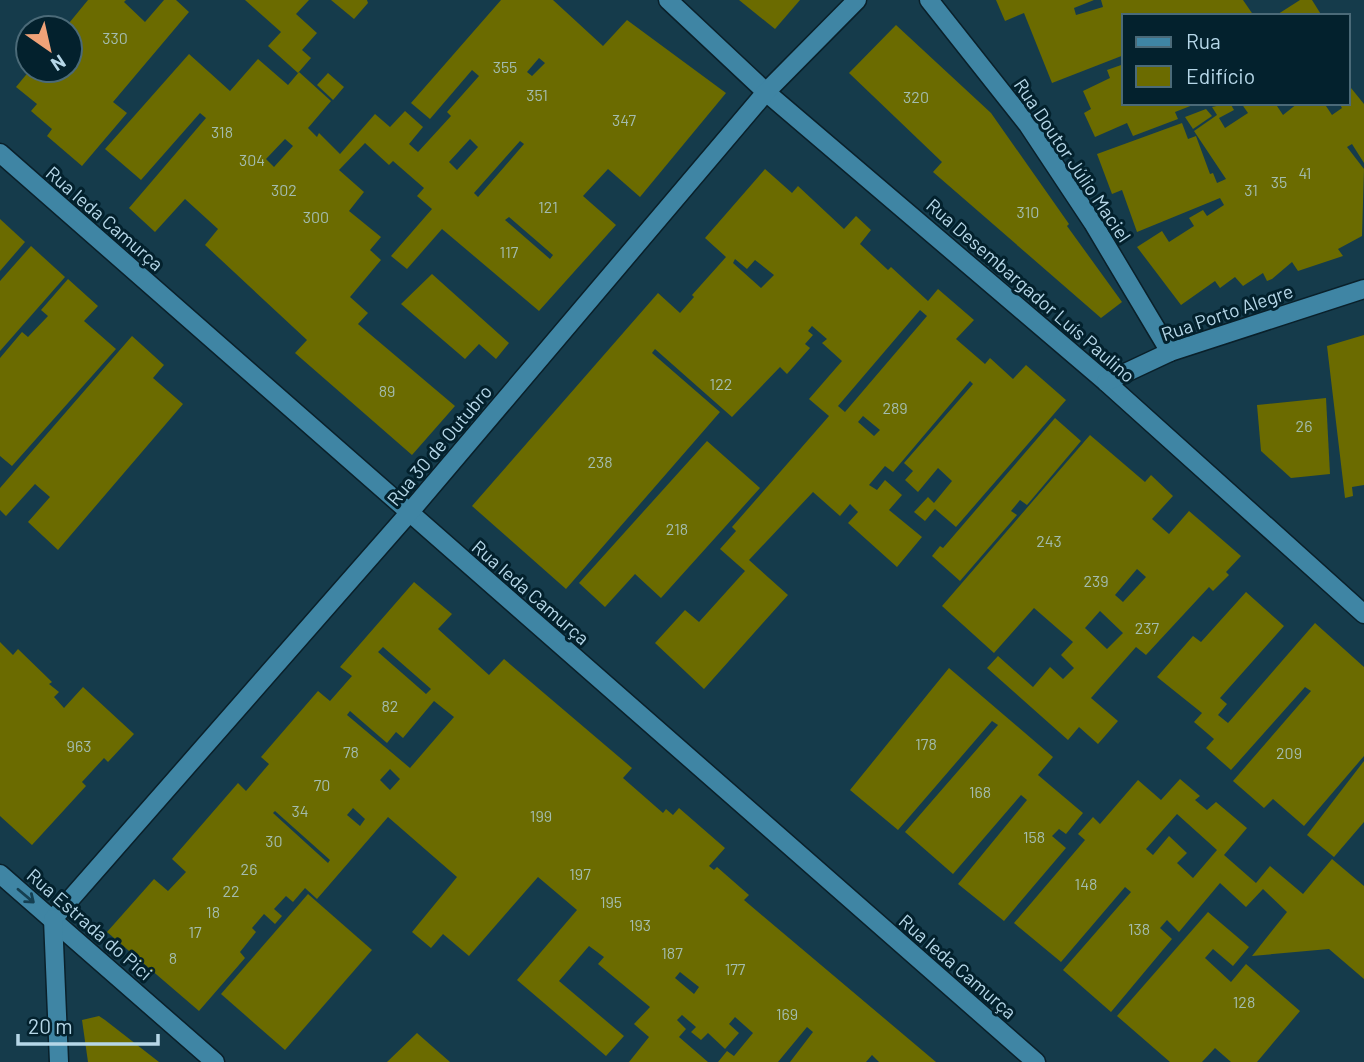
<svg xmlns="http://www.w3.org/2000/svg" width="1364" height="1062" font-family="Barlow,sans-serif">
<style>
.building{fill:#6b6b00;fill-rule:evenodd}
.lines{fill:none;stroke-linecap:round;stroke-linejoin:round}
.street-casing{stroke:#0a202a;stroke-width:21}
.street{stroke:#3f85a4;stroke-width:18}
.oneway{stroke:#153f51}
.labels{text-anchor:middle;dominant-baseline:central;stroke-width:6;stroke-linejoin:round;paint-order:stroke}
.number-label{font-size:16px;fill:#a3bcae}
.street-label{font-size:19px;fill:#b6d7e8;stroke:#03212d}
</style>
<rect width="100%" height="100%" fill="#153b4b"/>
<g class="building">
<path d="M88 0H126L124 2 145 22 164 0H176L189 12 113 102 127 113 82 166 47 136 52 129 31 111 37 104 16 87 30 70H70V28H65Z"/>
<path d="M245 0H309L296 14 317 33 302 50 311 58 298 73 268 46 281 32Z"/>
<path d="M331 0H367L368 3 354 19Z"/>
<path d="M501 0H553L603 46 627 20 726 93 640 197 608 169 583 196 616 225 539 311 442 229 407 269 391 256 432 209 417 196 424 188 393 161 389 165 365 143 339 170 364 192 349 211 381 237 370 250 381 260 350 297 368 313 358 324 455 406 412 455 295 353 307 340 205 245 218 229 185 199 155 232 129 208 206 118 200 113 141 180 105 149 189 54 230 91 258 59 288 85 299 72 331 101 308 128 317 137 319 133 340 154 375 114 390 127 405 111 423 127 409 144 418 152 451 116 447 112 479 76 472 70 430 119 411 103ZM539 58 545 63 532 76 527 72ZM285 139 293 146 274 167 266 159ZM470 139 478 147 457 170 449 162ZM520 141 524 144 478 197 474 193ZM509 217 553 255 550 259 505 220Z"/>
<path d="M739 0H800L775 29Z"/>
<path d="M996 0H1094L1074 8 1076 15 1103 7 1101 0H1243L1254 16H1124V55L1052 83 1024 13 1005 21Z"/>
<path d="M1300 0H1312L1322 16H1275Z"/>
<path d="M896 25 991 113 1069 224 1067 226 1122 302 1101 318 933 172 942 162 849 73Z"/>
<path d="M1124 64V103H1198L1175 112 1178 119 1133 136 1127 123 1095 137 1084 113 1091 109 1083 91 1110 78 1107 70Z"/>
<path d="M328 73 344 87 333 100 317 85Z"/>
<path d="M1351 88 1364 104V163L1352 144 1347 147 1364 169 1362 236 1338 249 1343 256 1298 271 1292 262 1272 279 1267 281 1263 273 1243 286 1235 277 1220 288 1215 281 1181 305 1137 247 1162 231 1169 242 1194 226 1189 218 1203 210 1207 216 1224 205 1220 198 1137 232 1122 190 1112 194 1097 154 1182 123 1188 139 1196 136 1210 174 1213 173 1217 183 1226 179 1194 131 1217 115 1212 107 1230 103 1234 110 1219 118 1225 128 1248 113 1241 103H1275L1283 115 1298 103H1324L1332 115 1342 108 1339 103H1348V91Z"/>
<path d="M1206 109 1212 116 1193 129 1185 117Z"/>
<path d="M765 169 792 193 798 186 844 229 856 216 871 230 860 244 888 270 891 267 928 301 938 289 974 320 956 339 985 364 990 358 1013 379 1026 365 1066 400 956 527 935 509 925 521 914 512 928 497 934 503 952 481 938 468 918 492 905 480 913 471 904 463 973 384 970 381 893 472 885 466 869 485 877 490 885 480 902 495 889 510 922 537 897 567 848 523 858 512 850 504 840 516 813 492 749 560 788 595 704 689 655 643 685 610 699 622 745 571 720 549 736 531 732 527 829 416 809 399 842 361 822 343 827 339 812 326 808 331 813 335 805 344 810 348 787 374 780 367 732 417 655 349 652 353 720 412 566 589 472 506 658 293 680 313 694 297 692 295 726 257 705 238ZM735 259 747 269 755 260 774 275 761 288 733 263ZM920 310 927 316 845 412 838 406ZM863 416 880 430 874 436 858 422Z"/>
<path d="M0 219 25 242 0 271Z"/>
<path d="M31 246 65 277 0 351V281Z"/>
<path d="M432 274 509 343 496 359 479 344 465 359 401 304Z"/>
<path d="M68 279 98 306 84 321 116 349 12 466 0 456V358L22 332 28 337 48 316 41 310Z"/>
<path d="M1364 335V485L1352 487 1353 496 1345 498 1327 346Z"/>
<path d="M132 336 164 365 153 378 183 404 58 550 28 522 50 497 35 484 6 516 0 510V488Z"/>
<path d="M1326 398 1330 474 1291 478 1261 451 1257 405Z"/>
<path d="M1055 418 1081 441 1027 505 1020 500 1011 511 1017 515 960 581 932 556 940 546 943 548Z"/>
<path d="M1090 435 1145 482 1151 475 1173 496 1152 519 1169 534 1189 511 1241 556 1226 572 1229 575 1213 591 1209 587 1146 655 1136 647 1091 698 1118 721 1098 744 1079 727 1068 740 987 668 998 656 1033 687 1050 667 1063 679 1074 668 1061 655 1073 642 1034 608 994 653 942 606ZM1137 569 1146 577 1123 602 1115 595ZM1100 611 1123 633 1107 649 1085 628Z"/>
<path d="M707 441 760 488 661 598 635 574 605 607 579 583Z"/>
<path d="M414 582 452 614 438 629 489 675 504 659 632 768 623 778 663 813 666 809 673 815 679 808 725 848 709 866 714 870 717 867 749 895 744 900 936 1062H879L872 1055 866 1062H790L813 1032 807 1027 778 1062H718L727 1051 734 1056 753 1033 735 1017 729 1024 739 1033 725 1049 708 1033 701 1040 691 1032 696 1027 682 1015 677 1020 686 1029 679 1037 708 1062H629L649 1037 634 1024 650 1007 598 964 604 957 589 946 559 981 624 1036 606 1056 517 980 577 910 538 877 469 956 443 934 431 948 412 932 457 877 388 817 317 899 305 888 293 902 286 896 274 909 282 916 275 924 264 914 252 928 256 932 240 952 245 958 199 1011 107 932 154 879 168 891 186 872 172 859 238 783 246 791 269 764 261 757 318 691 330 701 352 676 340 667ZM383 647 431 689 426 694 378 652ZM434 701 454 717 410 768 347 715 350 711 387 743 396 732 403 738ZM390 769 400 779 390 790 380 780ZM353 808 365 819 360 826 347 815ZM275 811 330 860 328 863 273 813ZM680 972 699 987 694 994 675 978Z"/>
<path d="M1246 592 1284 626 1220 698 1227 704 1218 715 1228 723 1315 623 1364 667V756L1304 826 1273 799 1264 808 1233 781 1311 691 1305 687 1231 770 1206 748 1214 739 1194 722 1202 713 1157 677 1193 636 1201 642Z"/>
<path d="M0 642 13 655 18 649 52 682 49 684 59 692 54 697 64 708 83 687 134 734 108 762 104 758 82 782 86 786 32 845 0 816Z"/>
<path d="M949 668 1053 757 1038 775 1083 813 1066 834 1059 829 1052 836 1066 848 1004 921 958 884 1027 800 1021 795 953 874 905 832 998 725 992 721 898 830 850 790Z"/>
<path d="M1364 761V822L1334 857 1307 835Z"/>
<path d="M1180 779 1200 796 1195 800 1207 810 1216 802 1247 828 1224 855 1256 883 1270 866 1303 894 1332 859 1364 886V979L1329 949 1252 956 1287 912 1263 889 1246 907 1220 883 1179 932 1167 920 1160 928 1172 939 1111 1012 1063 970 1131 892 1125 887 1061 962 1014 923 1085 840 1078 834 1093 817 1100 824 1138 780 1161 800ZM1177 814 1217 850 1193 878 1177 863 1187 853 1169 836 1153 855 1146 849Z"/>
<path d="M308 894 372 950 285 1050 221 994Z"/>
<path d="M1208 912 1249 947 1233 966 1213 949 1205 958 1231 982 1246 964 1300 1011 1257 1062H1231L1215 1048 1202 1062H1170L1117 1016Z"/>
<path d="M99 1016 105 1020 159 1062H88L82 1020Z"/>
<path d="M417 1033 450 1062H387Z"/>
</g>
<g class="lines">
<defs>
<g id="street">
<path d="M668 0 766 92 1106 382 1364 614"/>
<path d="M929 0 1028 125 1093 223 1170 352"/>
<path d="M0 153 1036 1062"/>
<path d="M1106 382 1170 352 1364 289"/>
<path d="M0 874 215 1062"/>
<path d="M53 919 409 513 766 92 857 0"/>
<path d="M53 919 59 1062"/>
</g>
</defs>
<use href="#street" class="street-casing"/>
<use href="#street" class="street"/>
</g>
<defs><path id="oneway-shaft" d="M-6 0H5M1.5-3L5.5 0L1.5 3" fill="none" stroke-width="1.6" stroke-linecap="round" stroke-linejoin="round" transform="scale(1.75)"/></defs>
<use class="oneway" href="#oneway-shaft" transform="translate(26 896) rotate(40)"/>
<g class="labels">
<g class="number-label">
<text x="115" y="37">330</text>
<text x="505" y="66">355</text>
<text x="537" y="94">351</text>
<text x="916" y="96">320</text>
<text x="624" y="119">347</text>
<text x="222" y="131">318</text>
<text x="252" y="159">304</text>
<text x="1305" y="172">41</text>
<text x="1279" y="181">35</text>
<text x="284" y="189">302</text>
<text x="1251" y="189">31</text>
<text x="548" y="206">121</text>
<text x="1028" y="211">310</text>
<text x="316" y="216">300</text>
<text x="509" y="251">117</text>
<text x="721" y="383">122</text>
<text x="387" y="390">89</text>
<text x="895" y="407">289</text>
<text x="1304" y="425">26</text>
<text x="600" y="461">238</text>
<text x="677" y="528">218</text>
<text x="1049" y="540">243</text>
<text x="1096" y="580">239</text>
<text x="1147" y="627">237</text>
<text x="390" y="705">82</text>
<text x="926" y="743">178</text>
<text x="79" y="745">963</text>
<text x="351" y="751">78</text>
<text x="1289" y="752">209</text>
<text x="322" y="784">70</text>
<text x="980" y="791">168</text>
<text x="300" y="810">34</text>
<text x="541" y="815">199</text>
<text x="1034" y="836">158</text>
<text x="274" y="840">30</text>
<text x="249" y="868">26</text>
<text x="580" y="873">197</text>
<text x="1086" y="883">148</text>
<text x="231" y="890">22</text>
<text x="611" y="901">195</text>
<text x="213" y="911">18</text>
<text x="640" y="924">193</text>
<text x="1139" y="928">138</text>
<text x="195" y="931">17</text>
<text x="672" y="952">187</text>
<text x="173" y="957">8</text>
<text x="735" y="968">177</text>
<text x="1244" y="1001">128</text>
<text x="787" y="1013">169</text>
</g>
<g class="street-label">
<text transform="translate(1073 160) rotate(56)">Rua Doutor Júlio Maciel</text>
<text transform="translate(105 218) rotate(41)">Rua Ieda Camurça</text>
<text transform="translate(1031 290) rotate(41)">Rua Desembargador Luís Paulino</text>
<text transform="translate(1227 312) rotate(-19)">Rua Porto Alegre</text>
<text transform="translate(439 445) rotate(-50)">Rua 30 de Outubro</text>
<text transform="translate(531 592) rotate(41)">Rua Ieda Camurça</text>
<text transform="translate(90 924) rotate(41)">Rua Estrada do Pici</text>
<text transform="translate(958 966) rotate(41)">Rua Ieda Camurça</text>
</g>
</g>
<rect x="1122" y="14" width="228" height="91" fill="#03212d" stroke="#4b6a78" stroke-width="2"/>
<rect x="1136" y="37" width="35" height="10" fill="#3f85a4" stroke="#4b6a78" stroke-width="2"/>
<text x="1186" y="49" font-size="21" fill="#b6d7e8">Rua</text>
<rect x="1136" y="66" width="35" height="21" fill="#6b6b00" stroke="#4b6a78" stroke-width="2"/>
<text x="1186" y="84" font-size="21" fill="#b6d7e8">Edifício</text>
<g transform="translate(49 49) rotate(146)"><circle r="33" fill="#03212d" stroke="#4b6a78" stroke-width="2"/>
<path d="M0-5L12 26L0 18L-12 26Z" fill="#f0a278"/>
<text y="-10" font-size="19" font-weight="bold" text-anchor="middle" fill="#b6d7e8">N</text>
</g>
<path d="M18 1034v10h140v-10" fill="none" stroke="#b6d7e8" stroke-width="3.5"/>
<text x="28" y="1034" font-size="21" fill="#b6d7e8" stroke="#03212d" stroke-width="5" paint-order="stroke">20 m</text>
</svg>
